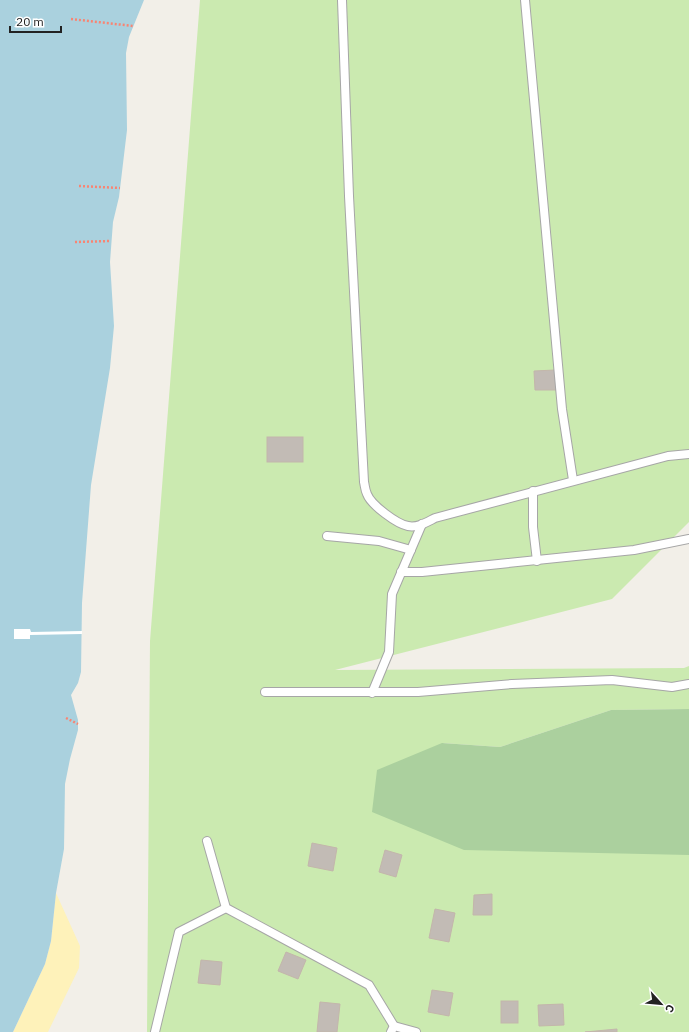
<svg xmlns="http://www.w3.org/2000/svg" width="689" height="1032" font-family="'IBM Plex Sans',sans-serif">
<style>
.grass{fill:#cbeab0}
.forest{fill:#abd09e}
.sand{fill:#fef2ba}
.water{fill:#aad1de}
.pier{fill:#fff}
.building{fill:#c2bbb5;stroke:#c3b6ab}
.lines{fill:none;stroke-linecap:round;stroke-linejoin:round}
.lane-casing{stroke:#a6a6a6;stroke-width:10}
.path{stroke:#f98472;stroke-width:2.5;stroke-dasharray:2 2;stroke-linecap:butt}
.lane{stroke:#fff;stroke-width:8}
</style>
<rect width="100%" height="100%" fill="#f2efe8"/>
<path class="grass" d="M200 0H689V522L612 599 335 670 684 668 689 666V709L611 710 500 747 442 743 689 855V1032H147L150 641Z"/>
<path class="forest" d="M689 709V855L464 850 372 812 377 770 442 743 500 747 611 710Z"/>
<path class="sand" d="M56 893 80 946 79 968 48 1032H13L45 964 51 941Z"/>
<path class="water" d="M0 0H144L129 37 126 53 127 130 119 197 113 222 110 262 114 326 110 368 91 485 82 603 81 672 78 683 71 695 78 720V730L70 759 65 784 64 849 56 893 51 941 45 964 13 1032H0Z"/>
<path class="pier" d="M14 629H30L31 632 82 631V634L30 635V639H14Z"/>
<g class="building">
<path d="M555 370 556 390H535L534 371Z"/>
<rect x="267" y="437" width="36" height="25"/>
<path d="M312 843 337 848 333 871 308 866Z"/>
<path d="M385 850 402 855 396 877 379 872Z"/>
<path d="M492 894V915H473L474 895Z"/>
<path d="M435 909 455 913 449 942 429 938Z"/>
<path d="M286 952 306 960 298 979 278 971Z"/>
<path d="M201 960 222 962 220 985 198 983Z"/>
<path d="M432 990 453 993 449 1016 428 1012Z"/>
<rect x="501" y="1001" width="17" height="22"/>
<path d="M320 1002 340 1004 337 1032H317Z"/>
<path d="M563 1004 564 1025 539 1026 538 1005Z"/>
<path d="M617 1029V1032H585Z"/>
</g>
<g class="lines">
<defs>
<g id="lane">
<path d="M342 0 349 196 364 482C365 486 365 490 367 494 371 505 397 524 408 526 418 528 427 522 435 518L668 456 689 454"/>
<path d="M525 0 562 409 573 480"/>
<path d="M533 491V527L537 561"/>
<path d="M327 536 379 541 411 550"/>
<path d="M401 572H422L634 550 689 539"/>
<path d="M265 692H418L512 684 612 680 672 687 689 684"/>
<path d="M372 693 389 652 392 594 422 524"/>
<path d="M207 841 226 908 369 985 394 1026"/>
<path d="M155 1032 179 932 226 908"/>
<path d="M391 1032 394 1026 416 1032"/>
</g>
</defs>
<use href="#lane" class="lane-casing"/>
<g class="path">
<path d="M71 19 133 26"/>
<path d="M79 186 120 188"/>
<path d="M75 242 111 241"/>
<path d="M66 718 78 724"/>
</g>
<use href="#lane" class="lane"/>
</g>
<g transform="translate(661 1004) rotate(117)" stroke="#ffffff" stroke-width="3" paint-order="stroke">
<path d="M0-3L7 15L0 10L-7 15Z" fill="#222222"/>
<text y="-6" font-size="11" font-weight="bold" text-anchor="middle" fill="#222222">С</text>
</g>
<path d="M10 26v6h51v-6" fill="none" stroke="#222222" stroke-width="2"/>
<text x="16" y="26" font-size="12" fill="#222222" stroke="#ffffff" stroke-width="3" paint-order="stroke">20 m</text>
</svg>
